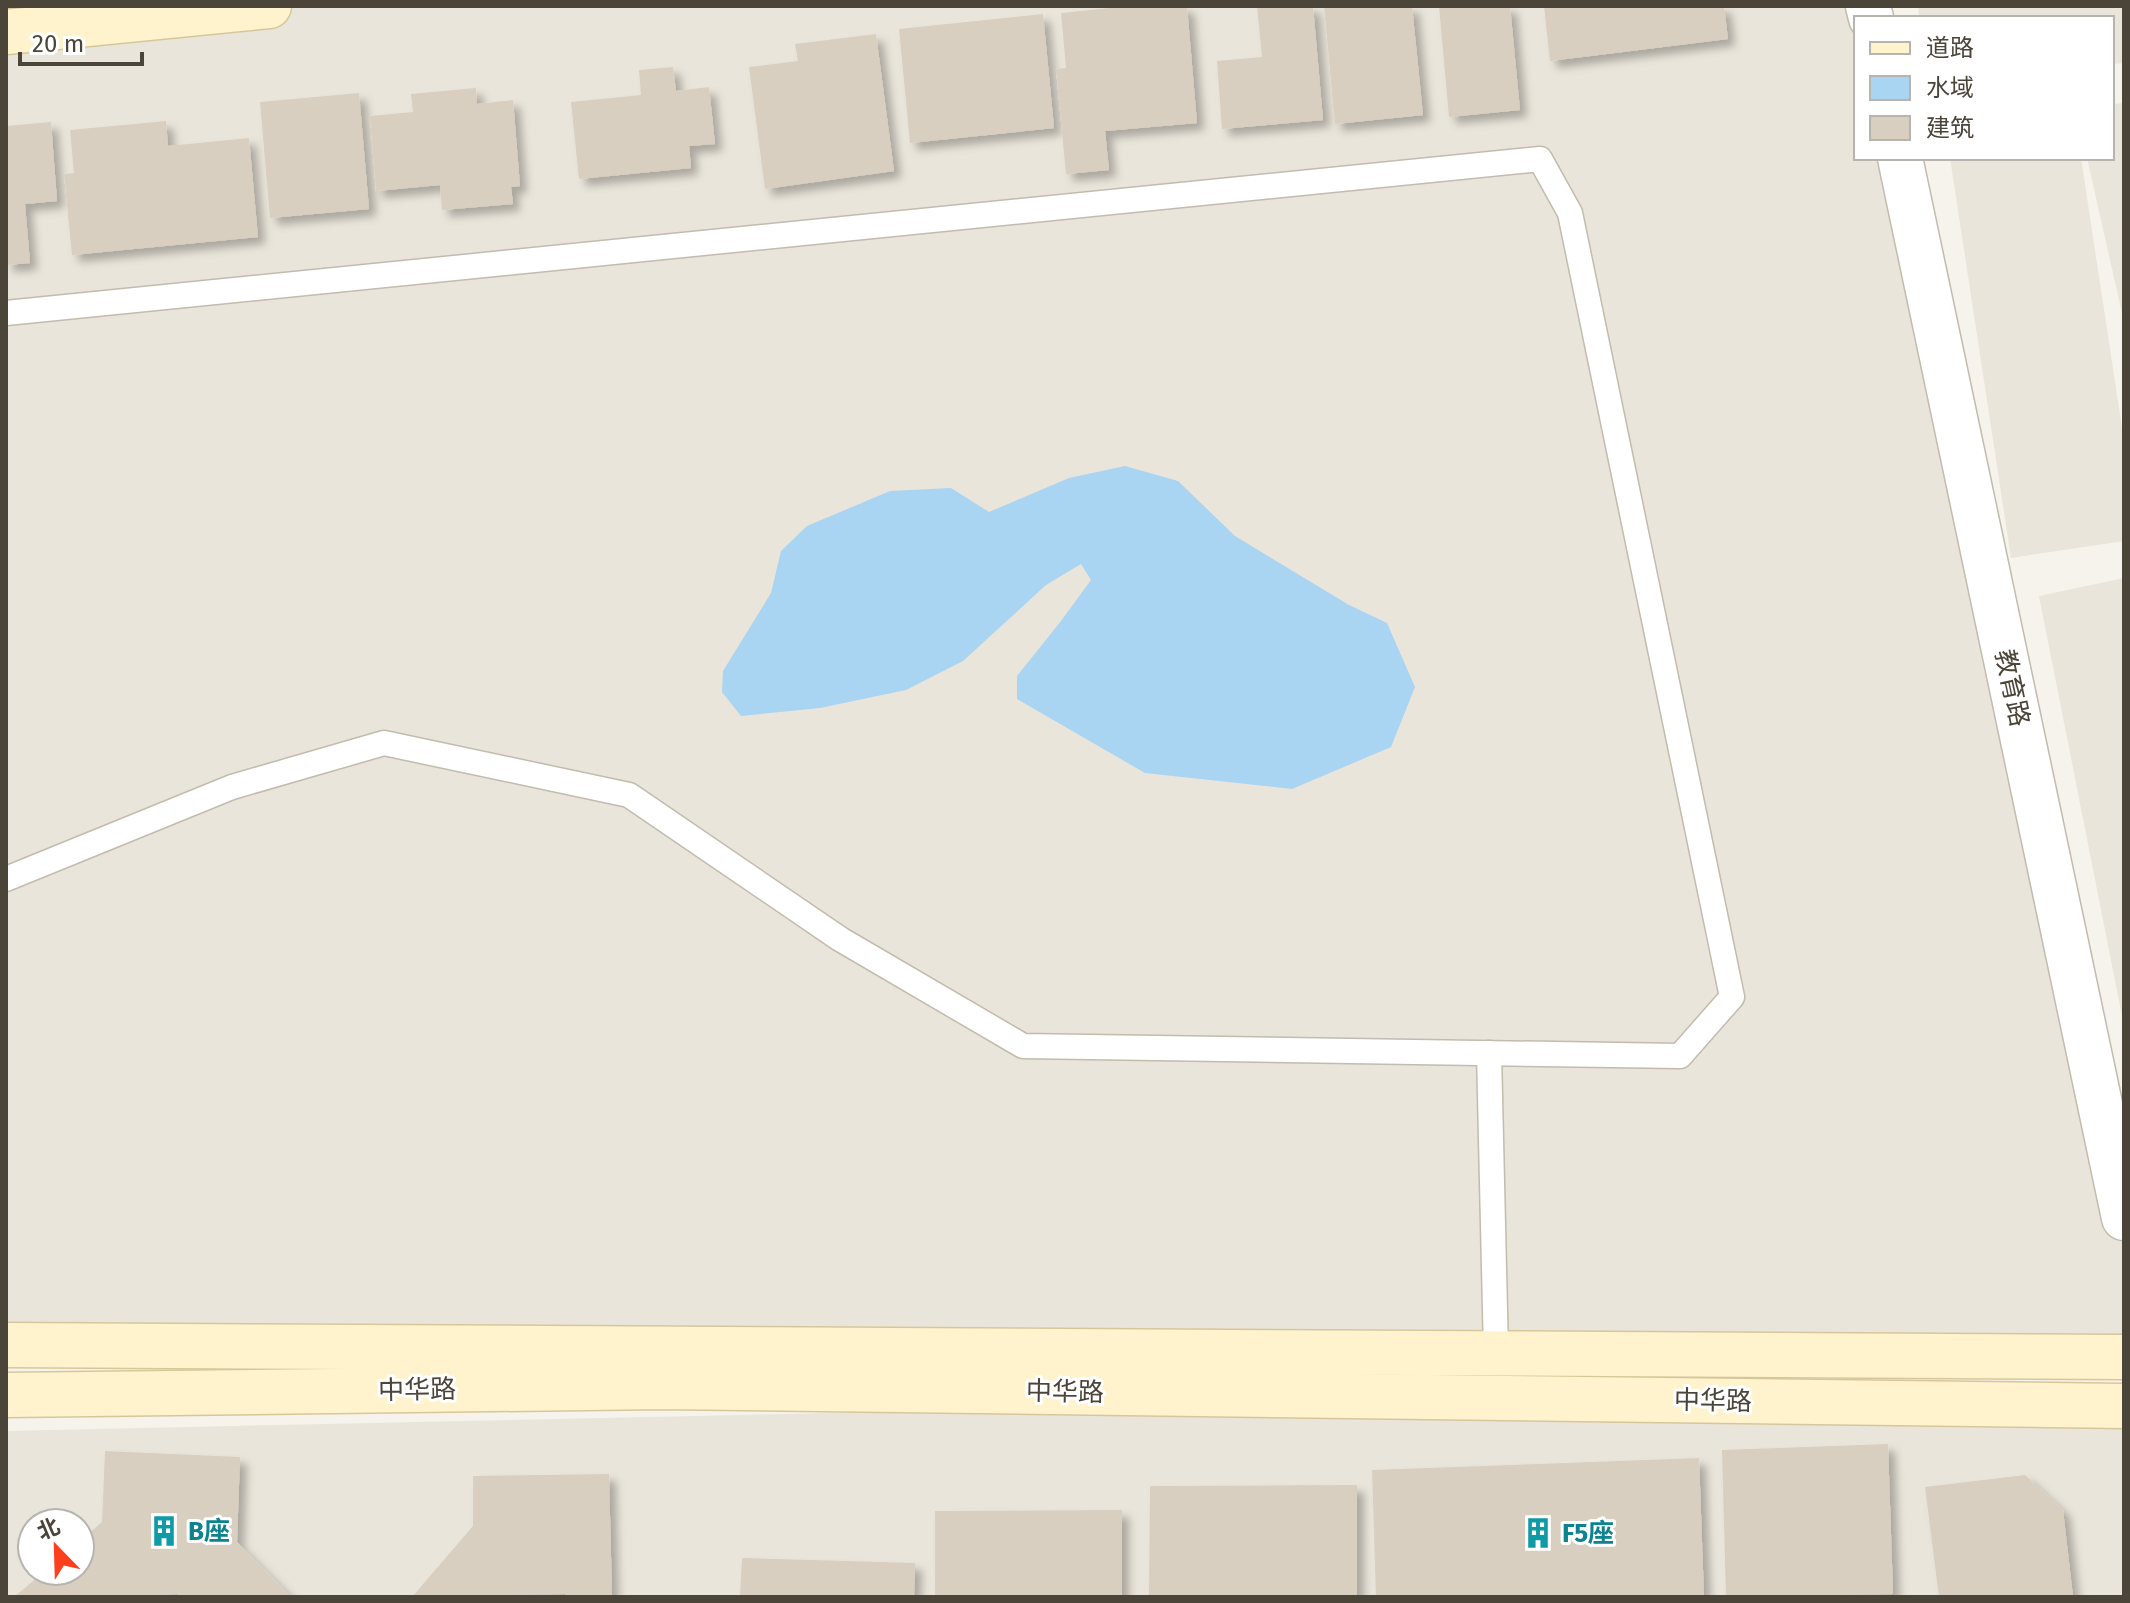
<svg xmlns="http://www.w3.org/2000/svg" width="2130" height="1603" font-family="'Fira Sans','Noto Sans SC',sans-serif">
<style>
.residential{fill:#eae5da;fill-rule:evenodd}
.water{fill:#a9d4f2}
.building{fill:#d8cfc1;filter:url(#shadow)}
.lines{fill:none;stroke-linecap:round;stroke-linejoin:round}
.lane-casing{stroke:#c2bbae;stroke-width:27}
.street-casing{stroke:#c2bbae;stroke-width:47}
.secondary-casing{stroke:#d6c79b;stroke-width:47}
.lane{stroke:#fff;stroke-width:24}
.street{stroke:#fff;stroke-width:44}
.secondary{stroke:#fff3cd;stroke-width:44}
.labels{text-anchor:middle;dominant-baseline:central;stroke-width:6;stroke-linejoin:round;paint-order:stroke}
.street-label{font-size:26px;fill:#4b4439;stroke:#fff}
.culture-label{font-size:26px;font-weight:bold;fill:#0d838f;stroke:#fff;text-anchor:start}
</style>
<defs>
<filter id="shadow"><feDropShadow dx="7" dy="7" stdDeviation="4" flood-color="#0004"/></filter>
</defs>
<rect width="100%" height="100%" fill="#f6f3ec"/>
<g class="residential">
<path d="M281 6H1868L1856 18V158H1900L2124 1218V1357L6 1345V32Z"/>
<path d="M1918 6H2124V63L2112 64V18H1919Z"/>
<path d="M2124 103V322L2087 158H2112V104Z"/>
<path d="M1950 158H2081L2124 441V541L2011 558Z"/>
<path d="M2124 578V1026L2039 596Z"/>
<path d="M2124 1385V1597H6V1431ZM32 1523H80V1571H32Z"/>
</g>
<path class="water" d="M1125 466 1178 481 1235 536 1349 605 1387 623 1415 687 1391 747 1292 789 1145 773 1017 699V676L1061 621 1091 580 1081 564 1046 585 963 661 906 690 820 708 741 716 722 692 723 671 771 593 781 551 807 526 890 491 951 488 989 512 1069 478Z"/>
<g class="building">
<path d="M1129 6H1187L1197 123 1105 131 1109 170 1066 174 1056 69 1066 68 1061 13Z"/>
<path d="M1257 6H1313L1323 120 1222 129 1217 61 1262 57Z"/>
<path d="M1324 6H1412L1423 115 1335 124Z"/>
<path d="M1439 6H1510L1520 110 1449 117Z"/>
<path d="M1544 6H1724L1728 39 1550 61Z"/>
<path d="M1043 14 1054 128 910 143 899 29Z"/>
<path d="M876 34 894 171 765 189 749 67 798 61 795 44Z"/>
<path d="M673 67 676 91 709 87 715 144 689 146 691 168 579 179 571 102 641 95 639 70Z"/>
<path d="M476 88 477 104 513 100 520 186 511 187 513 204 442 210 440 185 376 191 370 116 413 112 411 94Z"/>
<path d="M359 93 369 209 270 218 260 102Z"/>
<path d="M166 121 168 146 249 138 258 237 72 255 64 174 74 173 70 130Z"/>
<path d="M51 122 57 201 25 204 30 263 6 265V126Z"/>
<path d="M1888 1444 1893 1594 1726 1597 1722 1450Z"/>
<path d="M105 1451 240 1457 237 1542 291 1597H180L177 1594 130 1597H14L45 1571H80V1541L102 1522Z"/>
<path d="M1699 1458 1704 1597H1376L1372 1470Z"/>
<path d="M609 1474 612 1597H565V1594L509 1595 507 1597H412L473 1526V1476Z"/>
<path d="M2025 1475 2063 1510 2073 1597H1939L1925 1487Z"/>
<path d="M1357 1485V1597H1149L1150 1486Z"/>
<path d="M1122 1510V1597H935V1511Z"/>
<path d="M742 1558 915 1563 914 1597H740Z"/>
</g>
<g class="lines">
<defs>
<g id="lane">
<path d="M6 313 1540 159 1570 213 1732 997 1680 1056 1023 1046 840 939 629 795 384 743 232 787 6 879"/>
<path d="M1489 1053 1496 1353"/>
</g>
<g id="street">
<path d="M1868 6 1871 18"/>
<path d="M1900 158 2124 1218"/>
</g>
<g id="secondary">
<path d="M6 32 269 6"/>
<path d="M6 1345 2124 1357"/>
<path d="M6 1395 663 1387 2124 1406"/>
</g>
</defs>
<use href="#lane" class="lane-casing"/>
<use href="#street" class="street-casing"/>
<use href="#secondary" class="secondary-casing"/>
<use href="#lane" class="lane"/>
<use href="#street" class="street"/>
<use href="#secondary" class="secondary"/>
</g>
<defs>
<symbol id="building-bare" viewBox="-9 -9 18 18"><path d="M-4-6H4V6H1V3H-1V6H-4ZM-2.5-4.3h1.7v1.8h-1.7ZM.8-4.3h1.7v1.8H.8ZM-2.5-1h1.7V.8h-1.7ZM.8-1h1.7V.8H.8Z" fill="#0f9aa8" stroke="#fff" stroke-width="2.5" paint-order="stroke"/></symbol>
</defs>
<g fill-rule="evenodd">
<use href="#building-bare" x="142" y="1509" width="44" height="44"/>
<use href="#building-bare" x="1516" y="1511" width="44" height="44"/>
</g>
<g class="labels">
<g class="street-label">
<text transform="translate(2012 688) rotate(78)">教育路</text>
<text transform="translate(417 1390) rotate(-1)">中华路</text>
<text transform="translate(1065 1392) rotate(1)">中华路</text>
<text transform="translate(1713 1401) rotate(1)">中华路</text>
</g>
<g class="culture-label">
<text x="188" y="1531">B座</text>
<text x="1562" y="1533">F5座</text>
</g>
</g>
<rect width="2130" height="1603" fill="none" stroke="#4b4439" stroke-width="16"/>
<rect x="1854" y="16" width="260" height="144" fill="#ffffff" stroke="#b7b4b0" stroke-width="2"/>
<rect x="1870" y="42" width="40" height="12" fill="#fff3cd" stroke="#b7b4b0" stroke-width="2"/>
<text x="1926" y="56" font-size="24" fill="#4b4439">道路</text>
<rect x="1870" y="76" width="40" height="24" fill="#a9d4f2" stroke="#b7b4b0" stroke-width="2"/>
<text x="1926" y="96" font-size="24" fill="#4b4439">水域</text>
<rect x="1870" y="116" width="40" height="24" fill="#d8cfc1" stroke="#b7b4b0" stroke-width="2"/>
<text x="1926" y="136" font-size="24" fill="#4b4439">建筑</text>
<g transform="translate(56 1547) rotate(337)"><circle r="38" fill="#ffffff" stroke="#b7b4b0" stroke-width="2"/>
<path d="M0-6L14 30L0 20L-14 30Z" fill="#fc3f1d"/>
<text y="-12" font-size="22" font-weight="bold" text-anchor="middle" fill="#4b4439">北</text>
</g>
<path d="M20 52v12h122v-12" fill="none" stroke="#4b4439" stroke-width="4"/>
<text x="32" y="52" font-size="24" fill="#4b4439" stroke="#ffffff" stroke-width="6" paint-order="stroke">20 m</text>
</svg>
